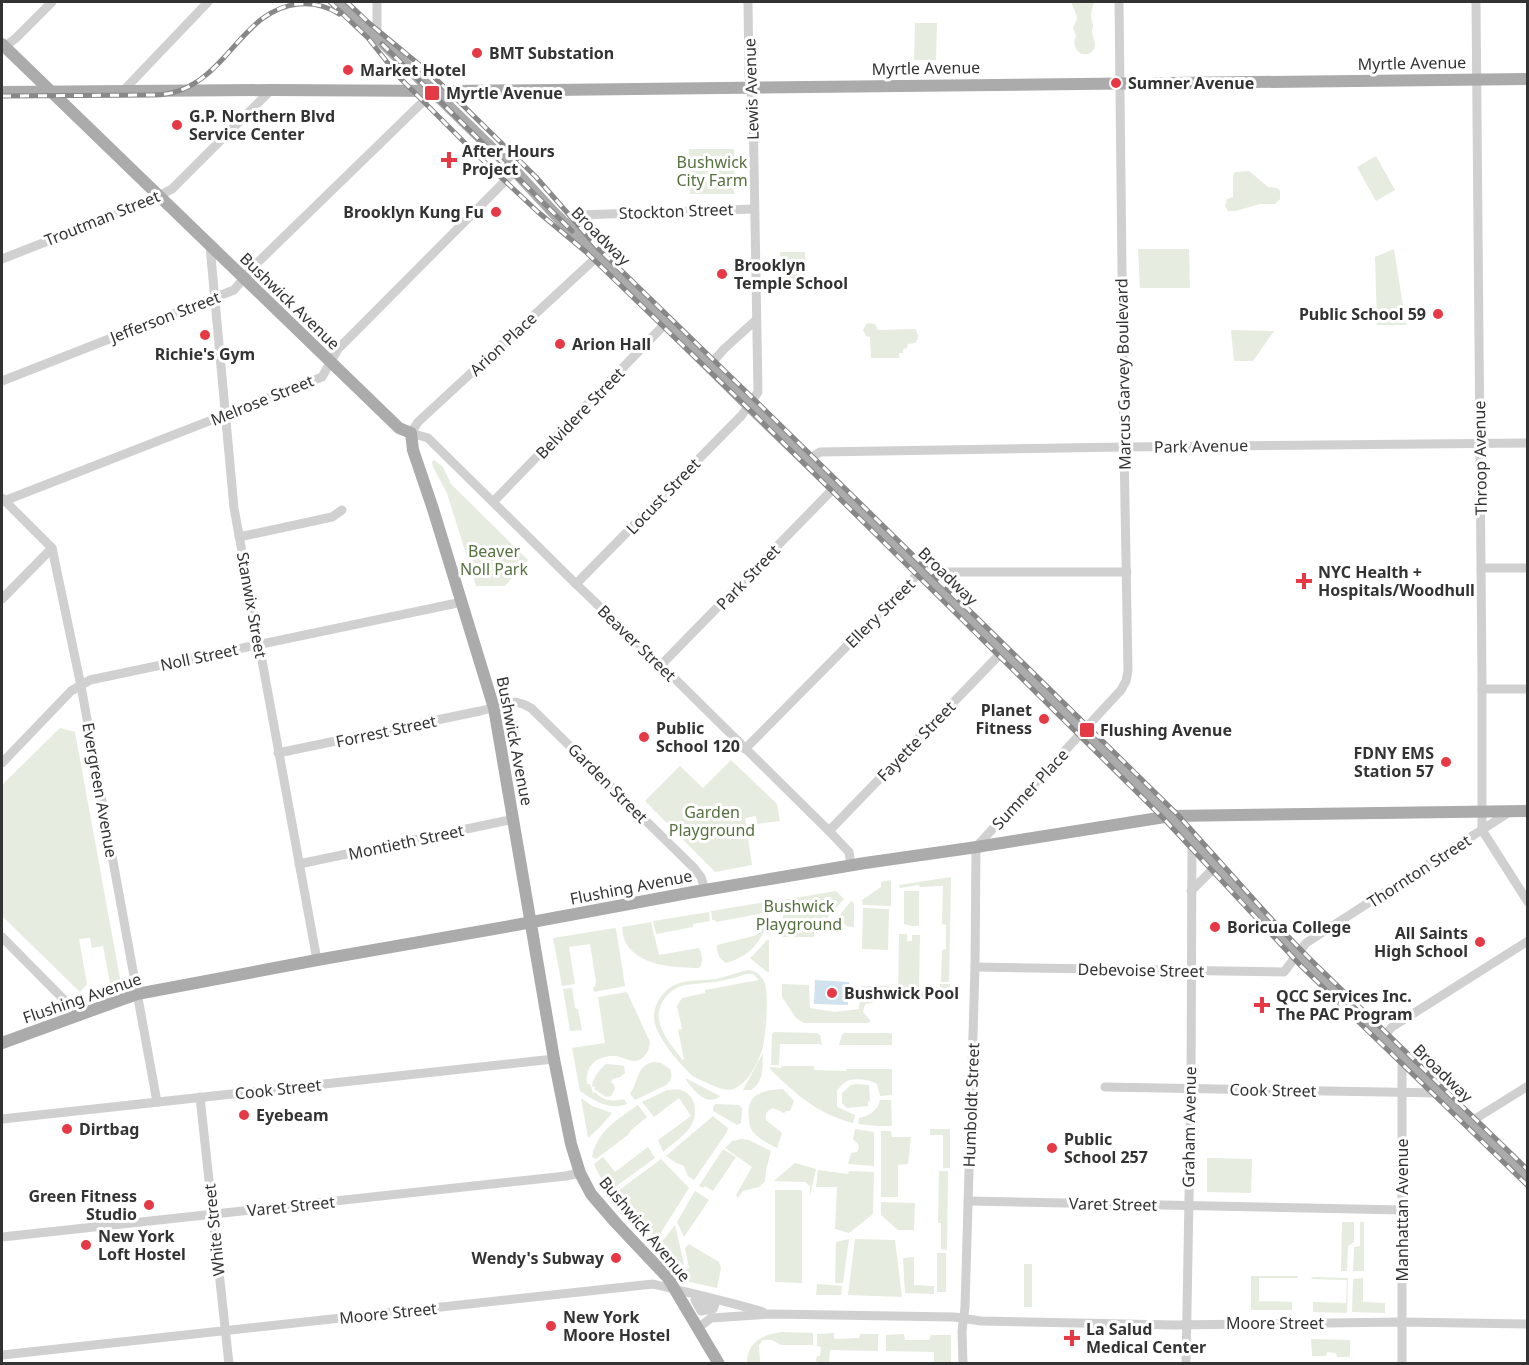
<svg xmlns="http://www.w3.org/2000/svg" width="1529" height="1365" font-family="'Noto Sans',sans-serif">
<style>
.green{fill:#e6ecdf;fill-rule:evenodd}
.water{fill:#cfe2ee}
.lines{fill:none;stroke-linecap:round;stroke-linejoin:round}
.minor{stroke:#d0d0d0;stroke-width:9}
.major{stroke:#ababab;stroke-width:12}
.rail-casing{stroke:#888;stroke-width:5}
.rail{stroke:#fff;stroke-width:3;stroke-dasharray:9;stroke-linecap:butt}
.poi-dot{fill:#e63946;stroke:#fff;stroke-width:2}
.labels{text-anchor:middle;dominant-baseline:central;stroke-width:6;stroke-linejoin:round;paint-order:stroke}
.poi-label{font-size:16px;font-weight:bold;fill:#333;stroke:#fff;text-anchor:start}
.street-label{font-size:16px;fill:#333;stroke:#fff}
.park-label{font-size:16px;fill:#56703f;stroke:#fff}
</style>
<rect width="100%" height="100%" fill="#fff"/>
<g class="green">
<path d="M1071 2H1094C1093 6 1091 11 1091 16 1091 19 1093 23 1093 26 1093 27 1092 29 1092 31 1092 38 1100 47 1090 53 1079 59 1071 45 1076 36L1073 28 1077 19 1076 14Z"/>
<path d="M915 23H937L936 60H914Z"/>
<path d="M689 149H734V194H690Z"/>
<path d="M1376 156 1395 190 1376 201 1357 167Z"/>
<path d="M1249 171 1268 187 1277 188 1280 191V199L1275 204H1260L1235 211H1228L1225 206 1227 199 1233 197V175L1235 172Z"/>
<path d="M1138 249H1189L1190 288H1140Z"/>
<path d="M1394 249 1406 325H1377L1375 257Z"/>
<path d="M780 252H805L806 290 782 289Z"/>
<path d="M867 323 875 324 878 330 915 329C919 334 919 339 915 343L908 344 907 348 903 349V353H899V358H871L870 337 866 336 863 330Z"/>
<path d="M1231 330 1274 331 1253 361H1234Z"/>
<path d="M434 460 443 467 451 484 528 560 505 586H476L447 493 433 467 432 462Z"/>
<path d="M60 728 75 732 121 984 111 988 103 946 92 948 90 938 79 939 87 984 80 992 2 916V785Z"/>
<path d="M731 760 777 804 780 821 757 824 756 816 745 818 752 865 715 872 645 801 680 766 703 788Z"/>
<path d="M951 877 949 982H941L942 950 946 949V925L942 924 943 886 920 887 919 885 900 888 899 885Z"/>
<path d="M891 880V906L863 905 862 900 881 887V882Z"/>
<path d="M836 891 844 899 827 918 823 917 821 920 815 917 814 937H783V900Z"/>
<path d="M904 891H919V926H911L904 924Z"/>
<path d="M851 901 854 903V927L846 926 839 916Z"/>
<path d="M765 902 769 907 770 912 716 922 715 920H712L711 911Z"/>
<path d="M863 908 889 909 888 950 862 949Z"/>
<path d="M709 912 710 921 693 924V927L656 934 653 921Z"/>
<path d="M770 915C763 939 752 956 726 963 720 960 716 952 717 945L757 935 754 917Z"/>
<path d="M651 922 659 955 699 948C702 955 704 963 699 968 676 968 636 966 625 941 623 937 623 932 622 927Z"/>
<path d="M615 928 616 929 625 986 594 992 593 987H595L596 981 590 944 569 947 575 984 562 986 553 938Z"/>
<path d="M899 934H907V941H912V935H920L919 988H940V984H950V999L898 998Z"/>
<path d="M767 940H769V972H767L750 958 759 949Z"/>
<path d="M748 970C757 971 762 976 765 984 769 994 766 1042 761 1053 756 1067 745 1088 729 1090 720 1090 703 1081 694 1077 682 1067 659 1040 655 1024 651 1009 661 991 675 985 687 979 703 981 716 979 727 977 737 972 748 970ZM746 974H753L759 980 705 990V993L682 998 677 1006 682 1029 678 1030 684 1059 683 1060C670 1044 650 1022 663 1001 667 994 673 989 681 986 688 984 697 984 704 983 719 982 732 979 746 974Z"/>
<path d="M782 984 809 985 810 1008 835 1012 859 1009 861 986H889V1000L884 993H878L872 1003 865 1004 863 1012 871 1021 868 1023H804L796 1018 782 997Z"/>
<path d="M572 988 575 1008 578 1009 582 1030 570 1031 563 989Z"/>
<path d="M627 992 650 1042C649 1053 642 1064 629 1060 624 1059 620 1056 615 1056 597 1055 585 1065 587 1084H590L593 1093 595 1092C603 1101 613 1102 624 1099L627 1104C609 1111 595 1101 580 1091L572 1048 605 1043 598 997Z"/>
<path d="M774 1032 817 1033 820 1035 822 1045 818 1044H780L779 1065H771L772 1034Z"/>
<path d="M844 1033H890L892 1034V1045H839L842 1035Z"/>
<path d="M763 1053C762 1068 765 1081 751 1090H743Z"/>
<path d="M654 1062 661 1063 670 1069C673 1075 671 1081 666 1085L635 1100 630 1094C639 1081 636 1065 654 1062Z"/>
<path d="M606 1064 619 1065 624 1066 625 1073 620 1077 613 1079 611 1082 614 1085 615 1089 611 1096 606 1097 594 1089 595 1087 592 1086C592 1079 601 1068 606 1064Z"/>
<path d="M782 1066H814V1070L846 1071V1069H892V1095L880 1096 877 1084C871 1080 858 1078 850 1080 845 1081 841 1086 837 1090V1107L855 1115 853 1123C817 1114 796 1094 770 1069V1067L781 1068Z"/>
<path d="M685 1078 720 1096C707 1108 692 1089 685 1078Z"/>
<path d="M856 1084 869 1085 870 1101 868 1102V1106L847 1108 842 1103V1093L851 1085Z"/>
<path d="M783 1089 794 1101 790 1111H786L784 1113 773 1108C767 1110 765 1114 766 1120L782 1133 777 1148C769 1144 759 1139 753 1132 750 1128 749 1123 749 1118 745 1094 763 1090 783 1089Z"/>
<path d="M667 1090C671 1090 677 1089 681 1090 698 1096 699 1118 688 1130 681 1138 671 1145 663 1152L658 1140 691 1116 679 1098 654 1117 642 1102Z"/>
<path d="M581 1098 592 1106 612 1113 600 1127 588 1138Z"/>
<path d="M880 1100H891L892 1126H878L858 1124 859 1118C870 1116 878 1110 880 1100Z"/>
<path d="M715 1104 739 1105 742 1108 741 1123 737 1125 713 1111V1107Z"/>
<path d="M638 1105 647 1117 630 1131 628 1135 596 1159 592 1157C597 1131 618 1119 638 1105Z"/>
<path d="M713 1116 728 1128 727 1132 694 1180 688 1176 684 1166 676 1163 666 1156Z"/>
<path d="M855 1129 874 1132V1166L848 1164 851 1153 857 1152 859 1148 858 1144 853 1139Z"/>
<path d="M930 1129H950V1168H943V1135H930Z"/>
<path d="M881 1131H891L892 1137H911L908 1164 898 1165V1197H881Z"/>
<path d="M741 1139 749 1140 771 1151 766 1170 765 1181 759 1187 743 1191 738 1198 736 1195 752 1167 725 1148 732 1141Z"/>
<path d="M648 1147 655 1158 611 1190 599 1175 594 1164 603 1157 615 1172Z"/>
<path d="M723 1149 736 1157 713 1191 705 1186 703 1188 699 1186Z"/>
<path d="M1207 1158 1252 1159 1251 1193 1207 1192Z"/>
<path d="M661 1159 689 1188 660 1234 653 1235 614 1194Z"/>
<path d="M795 1163 816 1169 810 1196V1186L805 1182 774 1181Z"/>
<path d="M818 1170 848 1174 849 1171 874 1172 873 1214 849 1233 835 1229 837 1187H816Z"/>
<path d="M939 1171H948L947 1250 941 1249V1223H938Z"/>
<path d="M775 1190H802V1283L775 1282Z"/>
<path d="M695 1191 709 1200 684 1237 677 1222Z"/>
<path d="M881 1202 915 1203 914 1230H898L881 1215Z"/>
<path d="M1342 1222H1354V1242L1348 1246 1347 1271H1341Z"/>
<path d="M1360 1222H1364V1271H1353L1354 1247 1360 1246Z"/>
<path d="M675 1225 684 1264 679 1266 661 1243Z"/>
<path d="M849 1239 843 1283H835L836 1242Z"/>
<path d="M855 1239 895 1240 902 1297 848 1295Z"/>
<path d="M689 1244 719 1262 721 1268 717 1288 690 1282 682 1271 689 1268 685 1248Z"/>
<rect x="937" y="1253" width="9" height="39"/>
<path d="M914 1257V1285L934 1286V1294L905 1293 903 1258Z"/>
<rect x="1024" y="1264" width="8" height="43"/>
<path d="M1251 1276H1298V1278H1259V1301L1292 1302V1310H1251Z"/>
<path d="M1313 1277 1348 1278 1347 1313 1313 1312V1302L1346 1303 1347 1280 1311 1279Z"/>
<path d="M1363 1278V1302L1385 1303V1313L1352 1312 1353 1279Z"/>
<path d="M817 1284 842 1286 841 1295H816Z"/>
<path d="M782 1332 813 1333V1345H781L772 1340H763L759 1345 760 1363H747C747 1342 763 1334 782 1332Z"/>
<path d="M834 1333V1339L859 1338 860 1334H878V1351L830 1350 829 1363H817L816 1360 817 1356H820L821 1347 817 1346V1334Z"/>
<path d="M904 1334 905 1340H929L931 1335H951V1363H934V1352L886 1351V1335Z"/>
<path d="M1311 1339 1350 1340V1357H1337L1336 1353 1327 1352 1326 1356H1312Z"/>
</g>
<path class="water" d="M815 980 849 982 848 1005 814 1004Z"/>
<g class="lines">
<g class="minor">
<path d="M1476 2 1482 679V830L1528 902"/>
<path d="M377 36V2"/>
<path d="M2 49 16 38 52 2"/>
<path d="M123 91 208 2"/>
<path d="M566 225 578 215 754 209"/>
<path d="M210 246 234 508 317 960"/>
<path d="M597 257 418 422 411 433 428 438 576 584 661 665 829 831 849 852 851 865"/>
<path d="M2 259 145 203 172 189 271 90"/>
<path d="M709 366 724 349 756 320"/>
<path d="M2 381 234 290 253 267 434 91"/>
<path d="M806 461 820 452 1124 447 1528 443"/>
<path d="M2 498 52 548 81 686 157 1102"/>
<path d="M4 501 322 377 338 349 515 171"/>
<path d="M493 502 666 323"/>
<path d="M239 537 332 517 342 510"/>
<path d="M1481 568H1528"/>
<path d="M576 584 742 415 758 392 753 107 749 75 748 2"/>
<path d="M2 599 52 548"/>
<path d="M661 665 834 488"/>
<path d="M1482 689H1528"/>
<path d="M745 749 920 572H1127"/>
<path d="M278 753 480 711 515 702 523 704 531 708 694 868 701 877 705 890"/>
<path d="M2 763 71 691 90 680 462 602"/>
<path d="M829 831 1003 651"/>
<path d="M299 864 514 819"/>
<path d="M1191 891 1217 865"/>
<path d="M2 937 80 1016"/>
<path d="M975 967 1284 972 1306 943 1511 811"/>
<path d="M1383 1037 1392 1027 1528 941"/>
<path d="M1105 1087 1440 1093"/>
<path d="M200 1097 229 1364"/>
<path d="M2 1119 554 1059"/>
<path d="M1470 1122 1528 1086"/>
<path d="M968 1201 1402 1210"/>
<path d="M2 1237 566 1176 580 1173"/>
<path d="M696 1299 714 1303 715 1304 713 1309 701 1311 695 1300Z"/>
<path d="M698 1328 711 1318 771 1314 954 1317 981 1321 1174 1325 1402 1322 1528 1324"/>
<path d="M2 1355 653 1284C689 1293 726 1301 763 1312"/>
<path d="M963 1364 962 1331 965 1307 975 967 976 847 1121 690 1126 681 1128 671 1124 447 1119 2"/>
<path d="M1186 1364 1191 1088 1192 837"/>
<path d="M1402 1364V1056"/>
</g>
<g class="major">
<path d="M341 2 515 171 554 213 742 399 1003 651 1160 804 1192 837 1293 948 1528 1178"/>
<path d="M2 44 399 428 411 433 413 450 433 509 494 708 554 1059 571 1144 580 1173 591 1194 616 1223 668 1278 719 1364"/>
<path d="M2 92 271 90 452 91 1528 79"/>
<path d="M2 1043 137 994 317 960 516 925 693 892 865 863 970 848 1171 816 1528 811"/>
</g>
<defs>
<g id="rail">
<path d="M330 2 368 38 399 77 473 151 538 212 586 252 755 415 1165 820 1301 966 1528 1186"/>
<path d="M347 2 369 23 433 76 536 177 599 249 762 407 1177 814 1274 922 1310 959 1528 1170"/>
<path d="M382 44 572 231"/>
<path d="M2 96 154 95C170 95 185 90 198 81 233 58 252 8 299 4 314 3 327 6 339 14"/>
</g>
</defs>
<use href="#rail" class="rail-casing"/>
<use href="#rail" class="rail"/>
</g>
<g class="poi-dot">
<circle cx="477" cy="53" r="6"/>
<circle cx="348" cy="70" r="6"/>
<circle cx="1116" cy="83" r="6"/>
<rect x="424" y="85" width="16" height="16" rx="3"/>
<circle cx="177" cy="125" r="6"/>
<path d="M446 151h6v6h6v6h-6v6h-6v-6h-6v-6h6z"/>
<circle cx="496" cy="212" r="6"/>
<circle cx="722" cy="274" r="6"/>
<circle cx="1438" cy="314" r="6"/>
<circle cx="205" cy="335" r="6"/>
<circle cx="560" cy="344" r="6"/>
<path d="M1301 572h6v6h6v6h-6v6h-6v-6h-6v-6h6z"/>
<circle cx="1044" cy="719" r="6"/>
<rect x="1079" y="722" width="16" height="16" rx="3"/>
<circle cx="644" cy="737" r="6"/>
<circle cx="1446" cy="762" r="6"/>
<circle cx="1215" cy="927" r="6"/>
<circle cx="1480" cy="942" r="6"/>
<circle cx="832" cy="993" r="6"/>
<path d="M1259 996h6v6h6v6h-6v6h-6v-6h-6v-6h6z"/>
<circle cx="244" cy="1115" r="6"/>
<circle cx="67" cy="1129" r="6"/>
<circle cx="1052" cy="1148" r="6"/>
<circle cx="149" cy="1205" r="6"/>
<circle cx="86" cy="1245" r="6"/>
<circle cx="616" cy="1258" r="6"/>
<circle cx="551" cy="1326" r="6"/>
<path d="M1069 1329h6v6h6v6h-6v6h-6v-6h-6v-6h6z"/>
</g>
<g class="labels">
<g class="poi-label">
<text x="489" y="53">BMT Substation</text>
<text x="360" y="70">Market Hotel</text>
<text x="1128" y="83">Sumner Avenue</text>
<text x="446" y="93">Myrtle Avenue</text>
<text x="189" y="116">G.P. Northern Blvd<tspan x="189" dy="18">Service Center</tspan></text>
<text x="462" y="151">After Hours<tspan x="462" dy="18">Project</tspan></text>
<text x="484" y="212" text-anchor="end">Brooklyn Kung Fu</text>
<text x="734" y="265">Brooklyn<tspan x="734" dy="18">Temple School</tspan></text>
<text x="1426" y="314" text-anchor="end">Public School 59</text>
<text x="572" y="344">Arion Hall</text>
<text x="205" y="354" text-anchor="middle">Richie's Gym</text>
<text x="1318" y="572">NYC Health +<tspan x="1318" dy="18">Hospitals/Woodhull</tspan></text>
<text x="1032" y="710" text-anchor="end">Planet<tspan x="1032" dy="18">Fitness</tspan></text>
<text x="656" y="728">Public<tspan x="656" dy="18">School 120</tspan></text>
<text x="1100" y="730">Flushing Avenue</text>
<text x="1434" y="753" text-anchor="end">FDNY EMS<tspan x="1434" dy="18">Station 57</tspan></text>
<text x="1227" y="927">Boricua College</text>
<text x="1468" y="933" text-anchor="end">All Saints<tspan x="1468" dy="18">High School</tspan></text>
<text x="844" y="993">Bushwick Pool</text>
<text x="1276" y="996">QCC Services Inc.<tspan x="1276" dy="18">The PAC Program</tspan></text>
<text x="256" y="1115">Eyebeam</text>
<text x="79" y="1129">Dirtbag</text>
<text x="1064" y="1139">Public<tspan x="1064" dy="18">School 257</tspan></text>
<text x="137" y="1196" text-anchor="end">Green Fitness<tspan x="137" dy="18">Studio</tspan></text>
<text x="98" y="1236">New York<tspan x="98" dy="18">Loft Hostel</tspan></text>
<text x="604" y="1258" text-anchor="end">Wendy's Subway</text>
<text x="563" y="1317">New York<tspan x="563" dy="18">Moore Hostel</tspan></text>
<text x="1086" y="1329">La Salud<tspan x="1086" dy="18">Medical Center</tspan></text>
</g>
<g class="street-label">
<text transform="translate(1412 63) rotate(-1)">Myrtle Avenue</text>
<text transform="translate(926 68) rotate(-1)">Myrtle Avenue</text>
<text transform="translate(751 89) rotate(-92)">Lewis Avenue</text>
<text transform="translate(676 211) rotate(-2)">Stockton Street</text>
<text transform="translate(102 218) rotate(-22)">Troutman Street</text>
<text transform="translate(601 236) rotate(45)">Broadway</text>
<text transform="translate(290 301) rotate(44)">Bushwick Avenue</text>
<text transform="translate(165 317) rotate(-21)">Jefferson Street</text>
<text transform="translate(503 344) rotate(-43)">Arion Place</text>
<text transform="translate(1123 374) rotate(-91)">Marcus Garvey Boulevard</text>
<text transform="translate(262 400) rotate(-22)">Melrose Street</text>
<text transform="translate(580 413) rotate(-46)">Belvidere Street</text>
<text transform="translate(1201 446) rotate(-1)">Park Avenue</text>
<text transform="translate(1480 458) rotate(-91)">Throop Avenue</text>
<text transform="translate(663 496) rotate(-46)">Locust Street</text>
<text transform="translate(948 576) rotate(44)">Broadway</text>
<text transform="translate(748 577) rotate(-46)">Park Street</text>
<text transform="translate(252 605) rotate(80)">Stanwix Street</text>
<text transform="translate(880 613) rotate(-45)">Ellery Street</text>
<text transform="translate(637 643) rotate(44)">Beaver Street</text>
<text transform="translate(199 657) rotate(-12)">Noll Street</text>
<text transform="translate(386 731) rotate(-12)">Forrest Street</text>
<text transform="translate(515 741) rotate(79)">Bushwick Avenue</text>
<text transform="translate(916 741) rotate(-46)">Fayette Street</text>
<text transform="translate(608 783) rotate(45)">Garden Street</text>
<text transform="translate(1030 789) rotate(-47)">Sumner Place</text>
<text transform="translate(100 790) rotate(80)">Evergreen Avenue</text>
<text transform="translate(406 842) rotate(-12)">Montieth Street</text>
<text transform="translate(1419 871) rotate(-33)">Thornton Street</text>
<text transform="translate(631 887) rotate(-11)">Flushing Avenue</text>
<text transform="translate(1141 970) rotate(1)">Debevoise Street</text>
<text transform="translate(82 998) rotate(-19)">Flushing Avenue</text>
<text transform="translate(1443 1073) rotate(44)">Broadway</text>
<text transform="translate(278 1089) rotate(-6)">Cook Street</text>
<text transform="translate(1273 1090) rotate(1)">Cook Street</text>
<text transform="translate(971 1105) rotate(-88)">Humboldt Street</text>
<text transform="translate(1189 1127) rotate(-89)">Graham Avenue</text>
<text transform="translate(1113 1204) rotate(1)">Varet Street</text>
<text transform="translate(291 1206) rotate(-6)">Varet Street</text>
<text transform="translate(1402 1210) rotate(-90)">Manhattan Avenue</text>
<text transform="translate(645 1229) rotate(50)">Bushwick Avenue</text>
<text transform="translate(214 1230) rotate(-96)">White Street</text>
<text transform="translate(388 1313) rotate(-6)">Moore Street</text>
<text x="1275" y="1323">Moore Street</text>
</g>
<g class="park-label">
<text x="712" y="162">Bushwick<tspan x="712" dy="18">City Farm</tspan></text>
<text x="494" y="551">Beaver<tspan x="494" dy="18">Noll Park</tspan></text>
<text x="712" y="812">Garden<tspan x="712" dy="18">Playground</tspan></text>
<text x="799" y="906">Bushwick<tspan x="799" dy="18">Playground</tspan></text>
</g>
</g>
<rect width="1529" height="1365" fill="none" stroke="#333333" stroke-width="6"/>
</svg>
